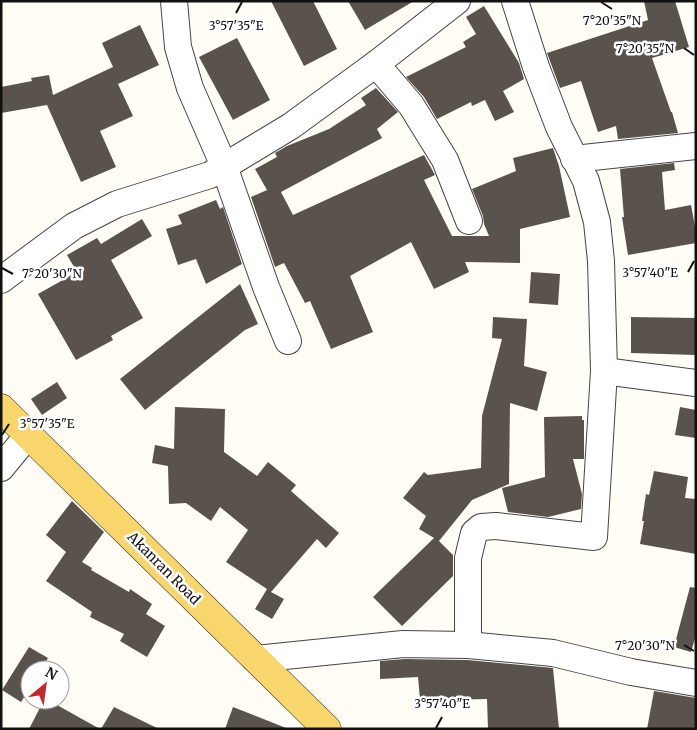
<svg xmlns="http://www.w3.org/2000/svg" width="697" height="730" font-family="Merriweather,serif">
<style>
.building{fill:#5a524d}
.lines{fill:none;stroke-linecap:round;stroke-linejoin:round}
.minor-casing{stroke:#444;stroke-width:28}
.major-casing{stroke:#222;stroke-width:29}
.minor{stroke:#fff;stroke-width:26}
.major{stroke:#f9d66b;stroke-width:28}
.ticks{fill:none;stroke:#111;stroke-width:2}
.labels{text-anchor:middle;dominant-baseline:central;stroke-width:5;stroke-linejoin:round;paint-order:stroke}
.street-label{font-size:14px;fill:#111;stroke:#fff}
.ticks-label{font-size:12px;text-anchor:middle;fill:#111;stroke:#fff;stroke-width:5;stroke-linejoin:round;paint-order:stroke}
</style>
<rect width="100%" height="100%" fill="#fffdf5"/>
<g class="building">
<path d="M271 1H313L337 49 304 66Z"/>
<path d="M348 1H414L365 30Z"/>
<path d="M644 1H675L689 47 652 58 671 112H672L678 133 618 139 616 126 598 132 581 81 560 88 547 53 648 20Z"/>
<path d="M484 6 519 63 524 79 503 91 514 112 495 121 485 100 472 106 471 102 437 119 424 97 406 77 466 47 463 42 476 34 466 17Z"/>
<path d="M140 25 159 65 118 84 133 116 100 131 116 167 81 182 47 105 1 113V87L32 81 31 78 49 75 53 95 113 67 102 43Z"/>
<path d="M237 38 270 100 233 120 199 57Z"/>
<path d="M376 88 398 112 377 129 382 138 281 192 293 215 424 155 435 175 424 180 452 236H489L484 224 483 216 472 189 516 171 513 158 553 148 559 166 570 217 520 229V263L465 262 469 272 434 289 411 242 350 276 373 332 331 349 310 301 305 303 284 263 275 267 251 197 267 190 255 169 277 157 275 153 287 146 329 129 366 105 361 98Z"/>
<path d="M674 163 675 170 662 172 665 210 691 205 696 232V243L628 255 622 217H624L620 169Z"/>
<path d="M216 200 220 209 223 207 242 264 206 284 196 259 178 265 166 229 182 224 178 215Z"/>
<path d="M142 219 152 236 111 260 143 318 111 336 113 340 76 360 38 294 77 272 67 255 97 238 101 244Z"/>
<path d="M531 272 560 274 558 305 529 303Z"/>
<path d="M240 284 258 324 245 330 145 410 120 379Z"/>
<path d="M493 317 527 319 524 366 547 372 537 411 510 403 509 484 472 500 439 541 453 555V576L402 626 373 597 434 538 419 529 426 516 403 498 424 472 428 475 481 468 482 416 502 339 492 338Z"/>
<path d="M631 317 696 318V355L631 353Z"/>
<path d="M57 382 67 398 42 415 31 399Z"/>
<path d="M175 407 225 409 224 452 257 476 268 462 296 485 291 491 339 533 326 548 317 539 271 592 284 599 272 619 255 609 267 589 226 562 248 530 220 507 211 521 186 503 169 504 168 466 152 463 155 445 174 449Z"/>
<path d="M680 407 696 410V438L675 435Z"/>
<path d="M582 416V420H584V459H573L582 494 581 509 548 517 508 512 502 488 545 477 544 417Z"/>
<path d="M654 471 688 477 685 498 696 499V554L640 544 644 521H642L646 494 649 495Z"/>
<path d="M72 501 104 532 82 562 92 568 91 570 129 592 130 589 152 604 146 614 165 626 147 657 120 641 124 634 90 617 92 612 46 581 66 552 46 535Z"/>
<path d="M690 587 696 588V635L691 652 674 647Z"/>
<path d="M29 647 48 658 41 670H30V688L21 702 2 690Z"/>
<path d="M405 659 467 660 553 668 559 729H488L487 699 443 700V697L420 699 418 677 380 679V661Z"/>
<path d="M654 691 696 698V729H647Z"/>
<path d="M44 700H48L100 729H29Z"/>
<path d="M114 707 159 729H101Z"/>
<path d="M233 707 286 728 285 729H225Z"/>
</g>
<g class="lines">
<defs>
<g id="minor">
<path d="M174 1 178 47 190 88 224 166 266 287 288 341"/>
<path d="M376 64 411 105 445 160 469 221"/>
<path d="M574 159 696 146"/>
<path d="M1 280 74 226 117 204 210 175 291 126 376 64 457 1"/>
<path d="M604 371 696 383"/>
<path d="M1 468 29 434"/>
<path d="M468 645V558L474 533 481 527 496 526 594 537 604 371 601 261 597 222 586 181 559 127 536 67 515 1"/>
<path d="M255 659 403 644 468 645 553 653 631 672 696 683"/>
</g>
<path id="major" d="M1 408 327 729"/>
</defs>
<use href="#minor" class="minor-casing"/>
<use href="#major" class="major-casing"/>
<use href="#minor" class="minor"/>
<use href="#major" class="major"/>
</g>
<path class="ticks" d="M601 2 612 9M236 13 242 2M684 48 694 55M2 268 13 274M688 272 694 261M2 435 9 424M684 645 694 651M436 728 442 717"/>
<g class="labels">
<g class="street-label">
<text transform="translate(164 568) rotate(45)">Akanran Road</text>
</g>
</g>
<g class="ticks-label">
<text x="612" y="25">7°20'35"N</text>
<text x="236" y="30">3°57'35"E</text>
<text x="645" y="53">7°20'35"N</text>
<text x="650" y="277">3°57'40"E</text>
<text x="52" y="278">7°20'30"N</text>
<text x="47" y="428">3°57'35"E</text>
<text x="645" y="650">7°20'30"N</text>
<text x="442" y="708">3°57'40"E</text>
</g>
<rect width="697" height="730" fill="none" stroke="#111111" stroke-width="5"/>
<g transform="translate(45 685) rotate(29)"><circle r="24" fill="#ffffff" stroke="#a0a0a0"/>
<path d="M0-4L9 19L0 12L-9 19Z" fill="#c4262e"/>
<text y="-8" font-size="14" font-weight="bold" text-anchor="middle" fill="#111111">N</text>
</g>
</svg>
